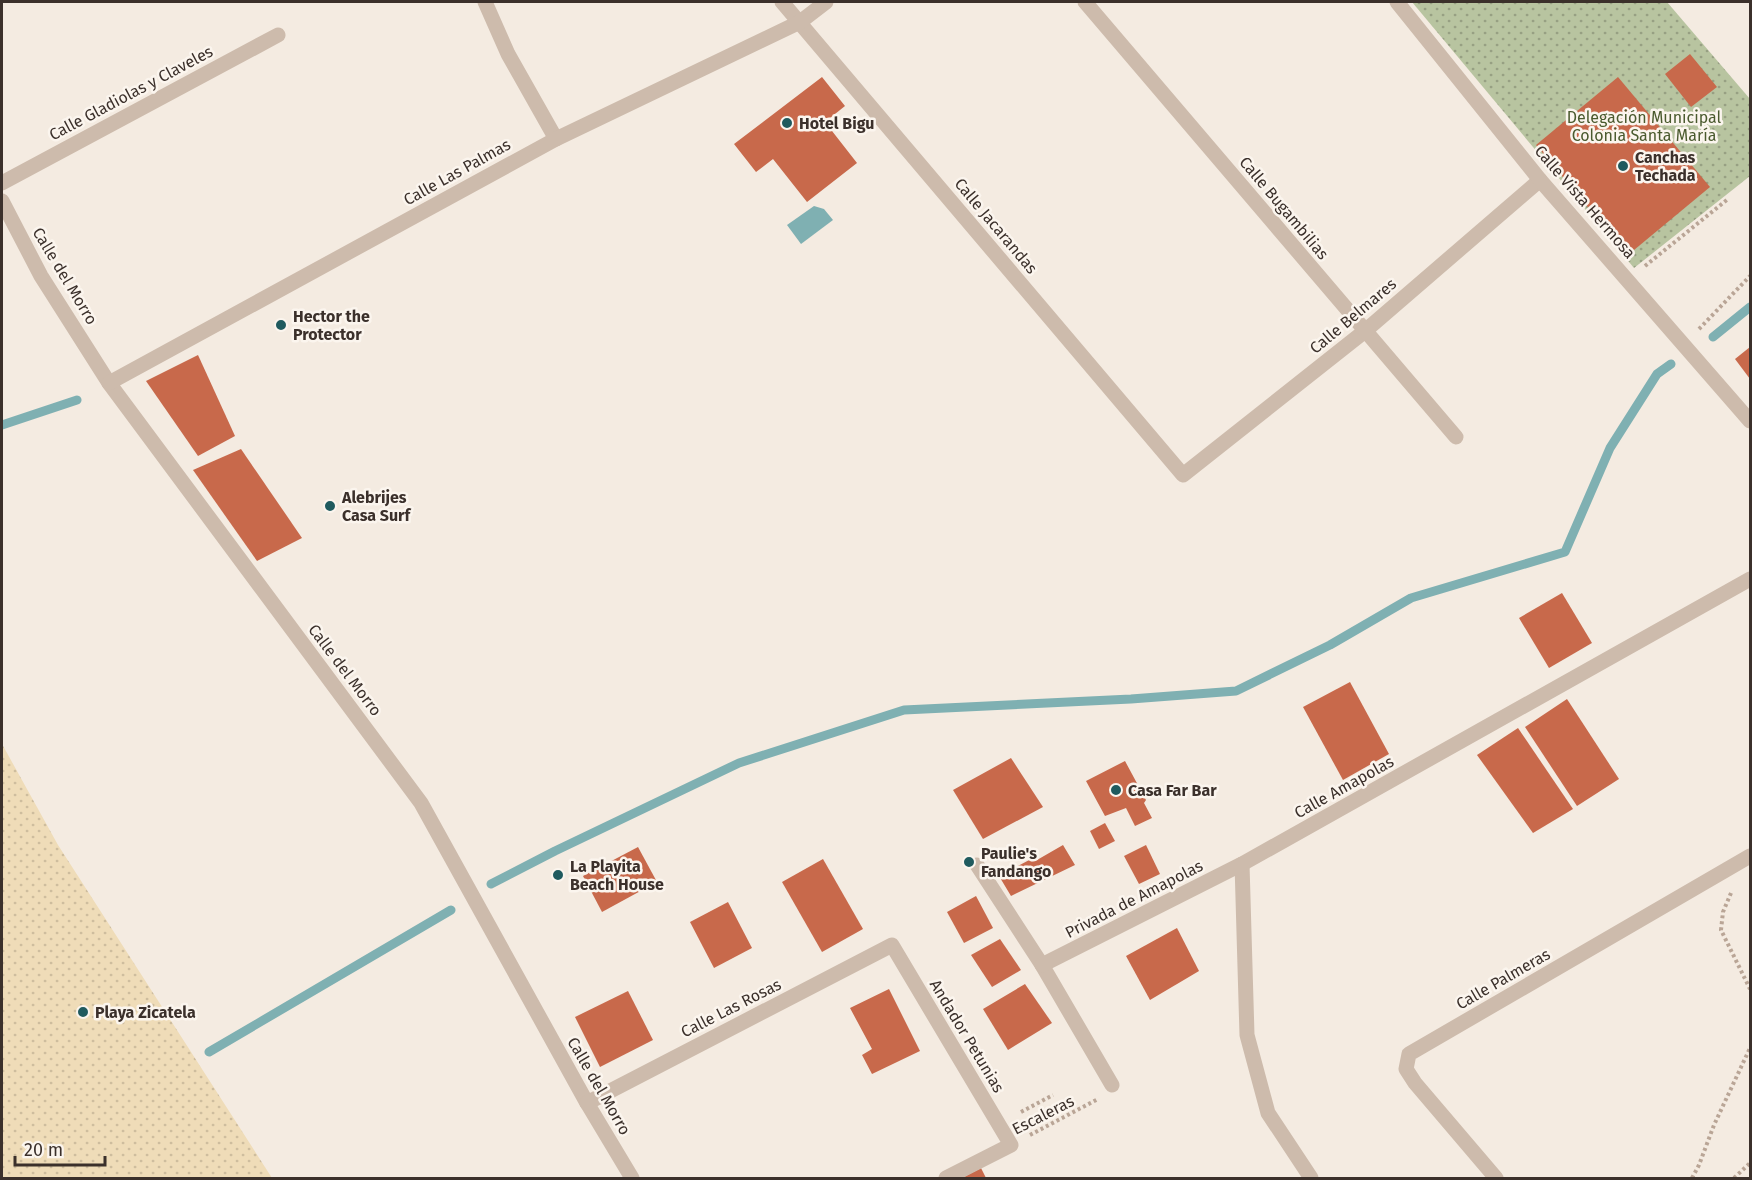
<svg xmlns="http://www.w3.org/2000/svg" width="1752" height="1180" font-family="'Fira Sans',sans-serif">
<style>
.sand{fill:url(#sand-dots)}
.park{fill:url(#park-dots)}
.water{fill:#7fb0b2}
.lines{fill:none;stroke-linecap:round;stroke-linejoin:round}
.stream{stroke:#7fb0b2;stroke-width:9}
.building{fill:#c8694b}
.path{stroke:#b9a596;stroke-width:4;stroke-dasharray:3 3;stroke-linecap:butt}
.minor{stroke:#cdbbac;stroke-width:15}
.poi-dot{fill:#1f5a5e;stroke:#fbf5ee;stroke-width:2}
.labels{text-anchor:middle;dominant-baseline:central;stroke-width:5;stroke-linejoin:round;paint-order:stroke}
.street-label{font-size:16px;fill:#3b302b;stroke:#fbf5ee}
.park-label{font-size:16px;fill:#4a5a2e;stroke:#fbf5ee}
.poi-label{font-size:16px;font-weight:bold;fill:#3b302b;stroke:#fbf5ee;text-anchor:start}
</style>
<defs>
<pattern id="sand-dots" width="8" height="8" patternUnits="userSpaceOnUse" patternTransform="scale(1.5)"><rect width="8" height="8" fill="#efdcb8"/><path d="M2 2h.1M6 6h.1" fill="none" stroke="#cebd9e" stroke-width="1.8" stroke-linecap="round"/></pattern>
<pattern id="park-dots" width="8" height="8" patternUnits="userSpaceOnUse" patternTransform="scale(1.5)"><rect width="8" height="8" fill="#b8c4a0"/><path d="M2 2h.1M6 6h.1" fill="none" stroke="#97a083" stroke-width="1.8" stroke-linecap="round"/></pattern>
</defs>
<rect width="100%" height="100%" fill="#f4ebe1"/>
<path class="sand" d="M2 744 58 845 272 1178H2Z"/>
<path class="park" d="M1412 2H1667L1750 99V176L1634 268Z"/>
<path class="water" d="M814 206 824 209 833 220 801 244 787 225Z"/>
<g class="lines">
<g class="stream">
<path d="M1713 337 1750 307"/>
<path d="M2 425 77 400"/>
<path d="M491 884 555 851 739 763 904 710 1131 699 1236 691 1330 645 1411 598 1565 552 1610 448 1657 374 1671 364"/>
<path d="M209 1052 451 910"/>
</g>
</g>
<g class="building">
<path d="M1690 54 1717 87 1691 107 1665 74Z"/>
<path d="M822 77 845 106 825 122 857 163 807 202 773 159 756 172 734 144Z"/>
<path d="M1618 77 1710 187 1628 255 1536 145Z"/>
<path d="M1750 347V379L1735 359Z"/>
<path d="M198 355 235 436 198 456 146 381Z"/>
<path d="M241 449 302 538 257 561 193 470Z"/>
<path d="M1562 593 1592 643 1549 668 1519 618Z"/>
<path d="M1350 682 1389 754 1343 780 1303 707Z"/>
<path d="M1567 699 1619 779 1577 806 1525 727Z"/>
<path d="M1518 728 1573 809 1533 833 1477 755Z"/>
<path d="M1011 758 1043 807 983 839 953 790Z"/>
<path d="M1125 761 1146 800 1144 803 1152 818 1135 826 1126 808 1105 816 1086 781Z"/>
<path d="M1105 823 1115 841 1099 849 1090 831Z"/>
<path d="M1063 845 1075 865 1011 896 999 876 1033 858 1037 860Z"/>
<path d="M1146 845 1160 874 1139 884 1124 856Z"/>
<path d="M638 847 657 882 602 912 583 876Z"/>
<path d="M823 859 863 929 822 952 782 882Z"/>
<path d="M976 896 993 928 964 943 947 912Z"/>
<path d="M728 902 752 948 714 968 690 922Z"/>
<path d="M1177 928 1199 971 1150 1000 1126 956Z"/>
<path d="M1000 939 1021 970 992 987 971 955Z"/>
<path d="M1025 984 1052 1023 1008 1050 983 1009Z"/>
<path d="M889 989 920 1051 872 1074 862 1055 872 1049 850 1008Z"/>
<path d="M628 991 653 1040 600 1067 575 1017Z"/>
<path d="M981 1168 986 1178H962Z"/>
</g>
<g class="lines">
<g class="path">
<path d="M1645 266 1728 199"/>
<path d="M1699 329 1750 276"/>
<path d="M1731 893 1723 912 1721 930 1750 989"/>
<path d="M1021 1112 1053 1095"/>
<path d="M1030 1135 1098 1099"/>
<path d="M1692 1178 1699 1165 1714 1125 1750 1048"/>
<path d="M1734 1178 1750 1163"/>
</g>
<g class="minor">
<path d="M485 2 508 54 556 139"/>
<path d="M782 2 1183 475 1365 331 1540 180"/>
<path d="M1085 2 1456 437"/>
<path d="M1397 2 1540 180 1750 421"/>
<path d="M2 183 278 35"/>
<path d="M2 201 41 276 109 383 421 803 587 1103 632 1178"/>
<path d="M109 383 556 139 800 22 826 2"/>
<path d="M1242 864 1247 1035 1268 1113 1311 1178"/>
<path d="M977 865 1042 965 1112 1085"/>
<path d="M1042 965 1242 864 1750 579"/>
<path d="M587 1103 892 945 1011 1145 946 1178"/>
<path d="M1496 1178 1415 1083 1406 1069 1409 1054 1750 856"/>
</g>
</g>
<g class="poi-dot">
<circle cx="787" cy="123" r="6"/>
<circle cx="1623" cy="166" r="6"/>
<circle cx="281" cy="325" r="6"/>
<circle cx="330" cy="506" r="6"/>
<circle cx="1116" cy="790" r="6"/>
<circle cx="969" cy="862" r="6"/>
<circle cx="558" cy="875" r="6"/>
<circle cx="83" cy="1012" r="6"/>
</g>
<g class="labels">
<g class="street-label">
<text transform="translate(131 93) rotate(-28)">Calle Gladiolas y Claveles</text>
<text transform="translate(457 172) rotate(-29)">Calle Las Palmas</text>
<text transform="translate(1585 202) rotate(49)">Calle Vista Hermosa</text>
<text transform="translate(1284 208) rotate(50)">Calle Bugambilias</text>
<text transform="translate(996 226) rotate(50)">Calle Jacarandas</text>
<text transform="translate(65 276) rotate(59)">Calle del Morro</text>
<text transform="translate(1353 316) rotate(-40)">Calle Belmares</text>
<text transform="translate(345 670) rotate(53)">Calle del Morro</text>
<text transform="translate(1344 787) rotate(-29)">Calle Amapolas</text>
<text transform="translate(1134 899) rotate(-27)">Privada de Amapolas</text>
<text transform="translate(1503 979) rotate(-30)">Calle Palmeras</text>
<text transform="translate(731 1008) rotate(-27)">Calle Las Rosas</text>
<text transform="translate(967 1036) rotate(59)">Andador Petunias</text>
<text transform="translate(599 1086) rotate(60)">Calle del Morro</text>
<text transform="translate(1043 1115) rotate(-27)">Escaleras</text>
</g>
<g class="park-label">
<text x="1644" y="117">Delegación Municipal<tspan x="1644" dy="18">Colonia Santa María</tspan></text>
</g>
<g class="poi-label">
<text x="799" y="123">Hotel Bigu</text>
<text x="1635" y="157">Canchas<tspan x="1635" dy="18">Techada</tspan></text>
<text x="293" y="316">Hector the<tspan x="293" dy="18">Protector</tspan></text>
<text x="342" y="497">Alebrijes<tspan x="342" dy="18">Casa Surf</tspan></text>
<text x="1128" y="790">Casa Far Bar</text>
<text x="981" y="853">Paulie's<tspan x="981" dy="18">Fandango</tspan></text>
<text x="570" y="866">La Playita<tspan x="570" dy="18">Beach House</tspan></text>
<text x="95" y="1012">Playa Zicatela</text>
</g>
</g>
<rect width="1752" height="1180" fill="none" stroke="#3b302b" stroke-width="6"/>
<path d="M15 1156v9h90v-9" fill="none" stroke="#3b302b" stroke-width="3"/>
<text x="24" y="1156" font-size="18" fill="#3b302b" stroke="#fbf5ee" stroke-width="4.5" paint-order="stroke">20 m</text>
</svg>
